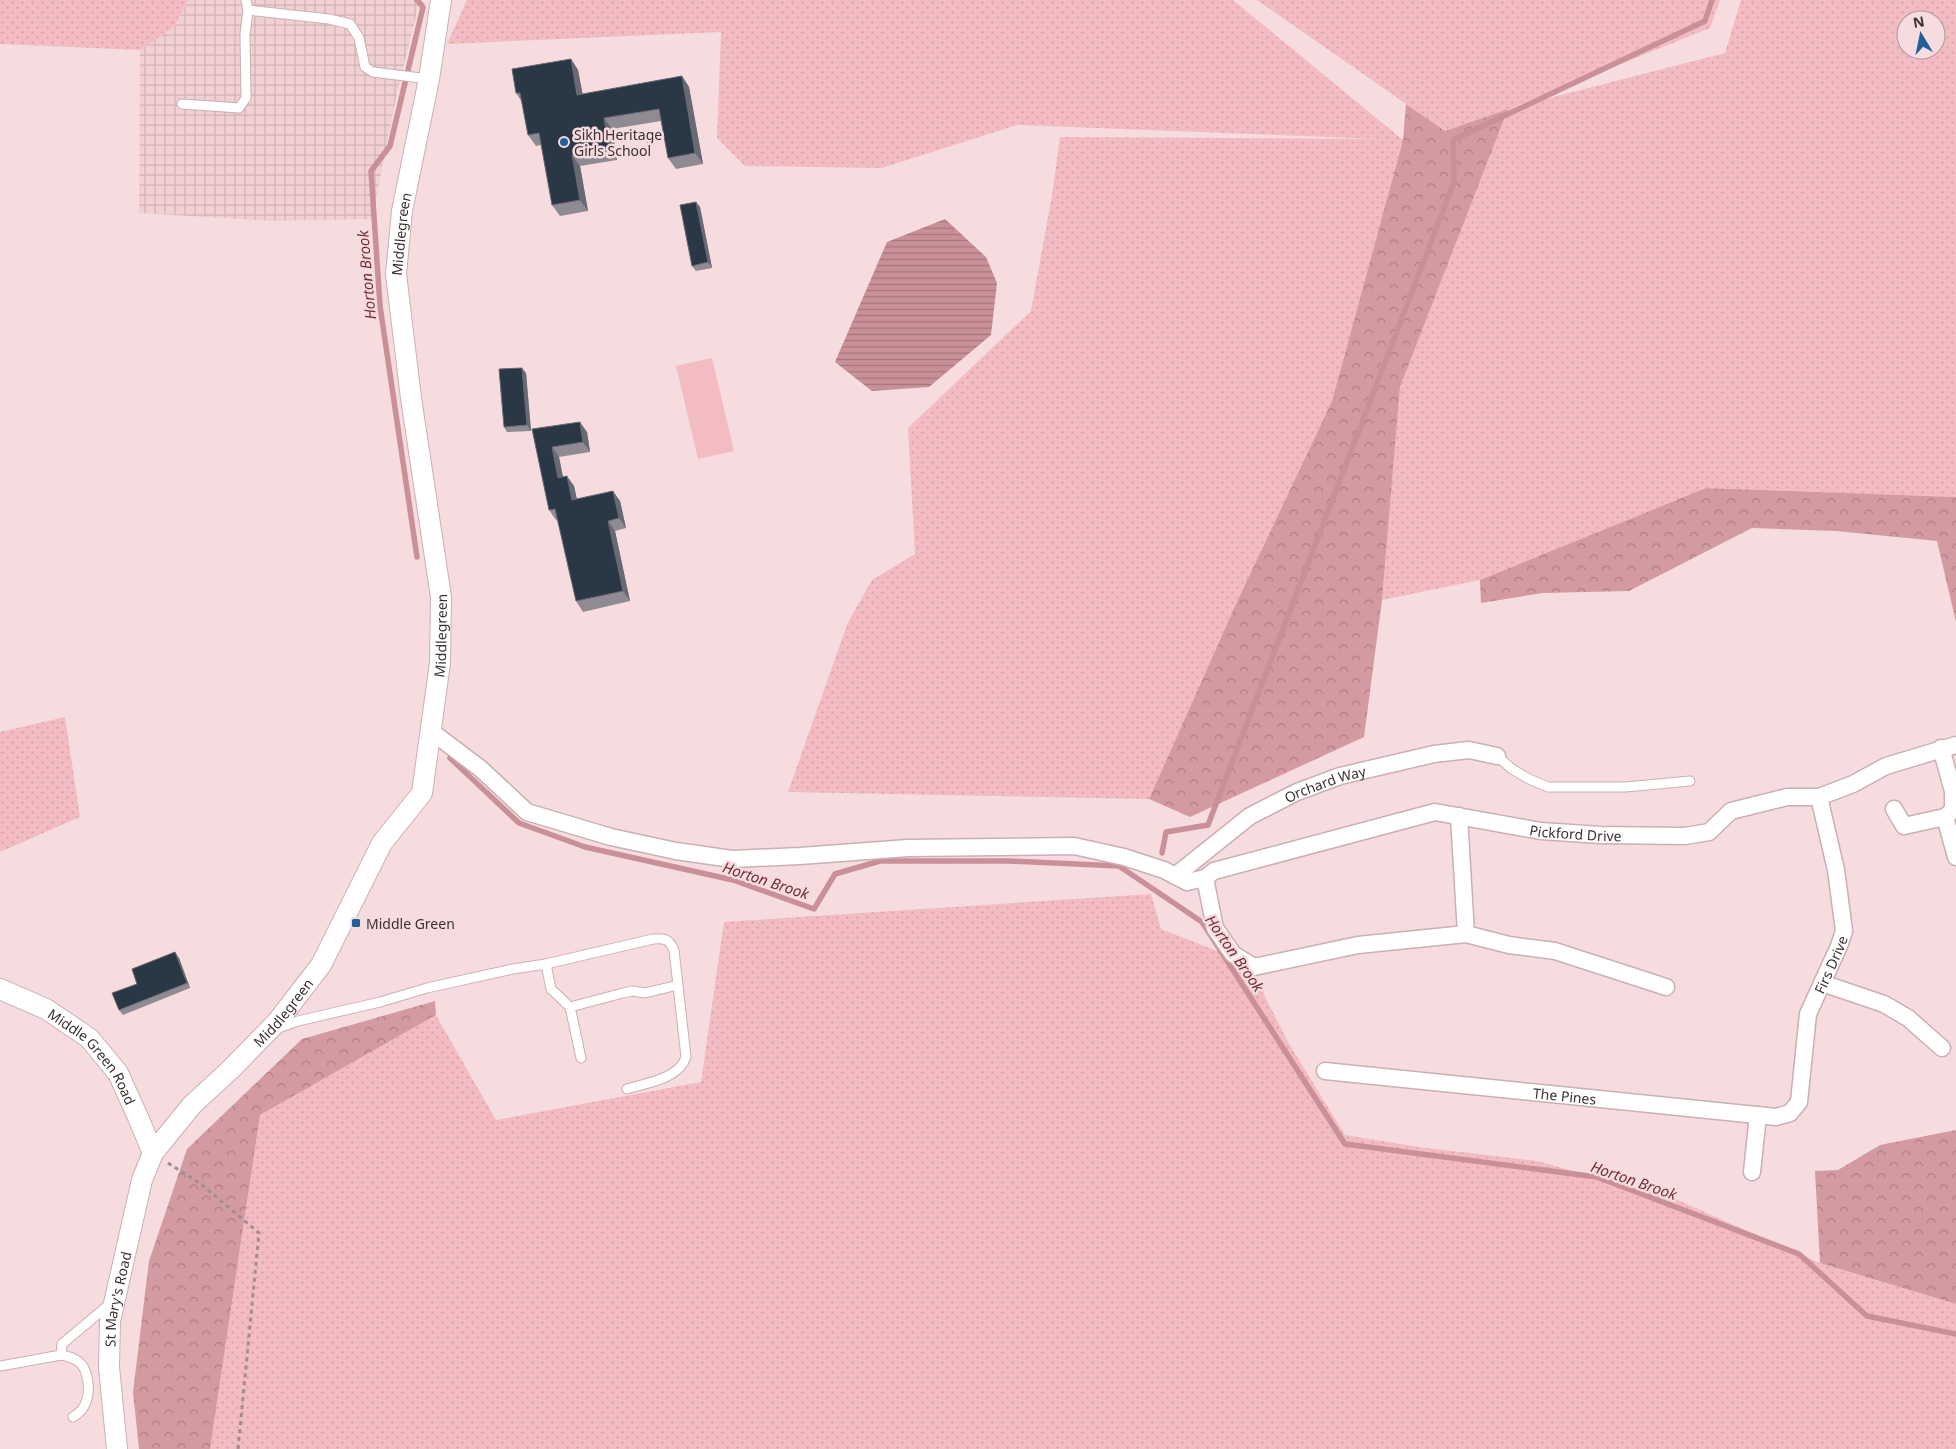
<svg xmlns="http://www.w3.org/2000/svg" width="1956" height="1449" font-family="'Noto Sans',sans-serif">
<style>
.industrial{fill:url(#industrial-grid)}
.grass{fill:url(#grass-dots);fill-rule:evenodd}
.forest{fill:url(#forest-crowns)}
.garden{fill:#f3bcc3}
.water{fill:url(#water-rules)}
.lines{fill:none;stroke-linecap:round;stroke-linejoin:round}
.stream{stroke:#c99097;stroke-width:5.5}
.service-casing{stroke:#cab0b2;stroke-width:11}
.minor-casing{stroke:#cab0b2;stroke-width:19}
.tertiary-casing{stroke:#cab0b2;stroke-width:22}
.path{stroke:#a08d8f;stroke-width:3;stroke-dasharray:4 4;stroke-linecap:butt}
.service{stroke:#fff;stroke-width:9}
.minor{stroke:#fff;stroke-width:16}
.tertiary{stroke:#fff;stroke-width:20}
.wall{fill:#908a92}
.shaded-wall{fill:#686973}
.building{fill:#2a3845;stroke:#686973}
.poi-dot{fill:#226197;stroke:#f7dcdf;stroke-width:2}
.labels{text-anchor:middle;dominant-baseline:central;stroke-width:5;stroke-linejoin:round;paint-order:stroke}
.poi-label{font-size:14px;fill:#3b3132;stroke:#f7dcdf;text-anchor:start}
.street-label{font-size:14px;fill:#3b3132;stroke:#f7dcdf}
.water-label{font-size:15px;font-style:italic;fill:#732c3a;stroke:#f7dcdf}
</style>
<defs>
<pattern id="industrial-grid" width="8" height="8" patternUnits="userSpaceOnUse" patternTransform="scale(1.25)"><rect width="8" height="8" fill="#f2cfd2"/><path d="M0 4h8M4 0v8" fill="none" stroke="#d0b2b5"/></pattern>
<pattern id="grass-dots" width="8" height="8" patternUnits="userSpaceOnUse" patternTransform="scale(1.25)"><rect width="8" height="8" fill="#f3bcc3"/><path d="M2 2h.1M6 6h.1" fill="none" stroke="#d1a2a8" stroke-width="1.8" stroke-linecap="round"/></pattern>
<pattern id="forest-crowns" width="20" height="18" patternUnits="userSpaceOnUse" patternTransform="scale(1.25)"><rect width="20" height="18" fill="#d49aa1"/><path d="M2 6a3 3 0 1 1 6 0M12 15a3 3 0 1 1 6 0" fill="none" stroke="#ad7e84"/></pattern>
<pattern id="water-rules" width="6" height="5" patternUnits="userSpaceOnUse" patternTransform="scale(1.25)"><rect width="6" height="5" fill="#c99097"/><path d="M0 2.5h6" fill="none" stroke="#a4767c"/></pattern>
</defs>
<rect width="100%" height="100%" fill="#f7dcdf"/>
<path class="industrial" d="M188 0H420L397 93 372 219 272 221 139 213 140 50 174 27Z"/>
<g class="grass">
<path d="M0 0H188L174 27 140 50 0 44Z"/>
<path d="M467 0H1233L1403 140 1332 401 1235 606 1149 799 788 792 848 622 872 580 915 554 908 428 1031 311 1052 195 1060 137 1380 139 1017 125 882 168 745 166 717 138 721 32 447 44Z"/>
<path d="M1257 0H1720L1710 28 1514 107 1725 53 1741 0H1956V497L1706 488 1480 580 1382 600 1400 387 1508 109 1445 131ZM1906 20H1936V50H1906Z"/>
<path d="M65 717 80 817 0 852V732Z"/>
<path d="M1151 894 1161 929 1248 963 1288 1042 1345 1135 1419 1147 1537 1161 1675 1199 1820 1263 1956 1304V1449H210L260 1115 436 1015 496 1120 701 1082 724 922Z"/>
</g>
<g class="forest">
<path d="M1406 104 1445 131 1508 109 1400 387 1382 600 1364 737 1190 817 1149 799 1235 606 1332 401 1403 140Z"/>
<path d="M1706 488 1956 497V622L1937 541 1836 531 1752 528 1629 591 1543 593 1481 603 1480 580Z"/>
<path d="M435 1001 436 1015 260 1115 210 1449H139L133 1392 149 1261 187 1149 302 1039Z"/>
<path d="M1956 1130V1304L1820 1263 1815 1171 1838 1170 1880 1145Z"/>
</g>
<path class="garden" d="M712 358 734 451 698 459 676 366Z"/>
<path class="water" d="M945 219 986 257 997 283 991 335 929 387 872 391 835 362 887 242Z"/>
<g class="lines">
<g class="stream">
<path d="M417 557 380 306 371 171 390 146 423 7 417 0"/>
<path d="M450 758 519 823 585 847 733 880 814 909 835 874 880 861H1009L1119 866 1202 922 1345 1144 1597 1177 1799 1254 1867 1316 1956 1334"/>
<path d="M1162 853 1166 832 1208 825 1454 182 1453 140 1705 21 1712 0"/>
</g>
<defs>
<g id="service">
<path d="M246 0 248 10 329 19 350 24 359 38 365 67 373 72 429 79"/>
<path d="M182 104 239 108 246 98 245 34 248 10"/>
<path d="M1497 756 1512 769 1529 779 1548 787H1626L1690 781"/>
<path d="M546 964 551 989 570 1007 581 1058"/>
<path d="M570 1007 623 993 632 991 645 993 678 985"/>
<path d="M278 1028 298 1021 380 1002 427 988 513 969 546 964 653 939C665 938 669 939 674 950L686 1057C679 1079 646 1083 627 1089"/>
<path d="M61 1355C67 1356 74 1358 79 1362 88 1369 90 1389 87 1399 85 1407 80 1413 73 1417"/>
<path d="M0 1366 61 1355 62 1344 111 1303"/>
</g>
<g id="minor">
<path id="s1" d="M431 731 481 769 527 812 611 837 676 851 732 859 800 856 908 848 1074 846 1124 857 1164 870 1187 882 1205 878 1214 871 1435 812 1541 831 1601 835 1685 836 1709 832 1731 811 1787 797H1819L1853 784 1886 766 1956 745"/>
<path d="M1894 809 1904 826 1945 817 1953 810V791L1941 748"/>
<path d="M1459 816 1466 934"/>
<path d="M1945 817 1956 857"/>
<path id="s2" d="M1175 876 1250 816 1297 792 1340 776 1434 754 1469 750 1497 756"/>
<path d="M1205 878 1215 928 1233 954 1254 967 1358 945 1466 934 1509 945 1555 951 1666 987"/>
<path d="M1822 983 1884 1004 1908 1018 1942 1048"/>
<path id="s3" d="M1325 1071 1776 1117 1790 1113 1799 1102 1808 1014 1839 946 1844 931 1836 870 1819 797"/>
<path d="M1752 1172 1758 1115"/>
</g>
<g id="tertiary">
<path id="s4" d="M0 989 46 1009 89 1038 118 1073 137 1115 153 1153"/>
<path id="s5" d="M117 1449 109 1367 110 1321 142 1180 153 1153 192 1105 230 1070 277 1022 321 965 382 843 422 793 440 663 441 597 411 398 396 274 402 211 429 79 441 0"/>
</g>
</defs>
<use href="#service" class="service-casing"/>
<use href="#minor" class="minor-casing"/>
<use href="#tertiary" class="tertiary-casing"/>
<path class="path" d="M168 1163 201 1184 259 1233 238 1449"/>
<use href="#service" class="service"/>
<use href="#minor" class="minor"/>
<use href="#tertiary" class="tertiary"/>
</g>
<g class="wall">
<path d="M571 59 578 70 582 94 682 76 689 87 703 164 676 169 668 158 661 121 612 129 617 160 580 166 588 211 560 216 552 205 541 145 536 146 528 135 522 102 516 93Z"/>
<path d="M696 202 700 207 712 268 696 271 692 266Z"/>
<path d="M526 373 531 431 507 432 504 427Z"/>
<path d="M532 429 587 432 590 452 559 457 563 477 574 486 577 499 620 501 626 528 615 531 630 601 583 612 576 601 558 520H556L549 510Z"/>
<path d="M179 958 190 988 123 1015 119 1010 137 984Z"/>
</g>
<g class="shaded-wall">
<path d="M571 59 578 70 585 106 577 95Z"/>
<path d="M682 76 689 87 703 164 695 153Z"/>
<path d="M604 118 612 129 617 160 609 149Z"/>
<path d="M572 155 580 166 588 211 580 200Z"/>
<path d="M696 202 700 207 712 268 708 262Z"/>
<path d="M522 368 526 373 531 431 527 425Z"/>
<path d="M580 422 587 432 590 452 583 442Z"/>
<path d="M552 447 559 457 565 488 558 478Z"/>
<path d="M567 476 574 486 579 510 572 500Z"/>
<path d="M613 491 620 501 626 528 619 518Z"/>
<path d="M608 521 615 531 630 601 623 591Z"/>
<path d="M175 952 179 958 190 988 187 983Z"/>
</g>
<g class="building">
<path d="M571 59 577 95 682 76 695 153 668 158 659 109 604 118 609 149 572 155 580 200 552 205 539 133 528 135 520 93H516L512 69Z"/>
<path d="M696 202 708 262 692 266 680 205Z"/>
<path d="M522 368 527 425 504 427 499 369Z"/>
<path d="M580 422 583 442 552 447 558 478 567 476 572 500 613 491 619 518 608 521 623 591 576 601 555 509 549 510 532 429Z"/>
<path d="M175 952 187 983 119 1010 112 993 137 984 132 969Z"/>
</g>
<g class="poi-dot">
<circle cx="564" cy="142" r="5"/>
<rect x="351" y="918" width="10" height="10" rx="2.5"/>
</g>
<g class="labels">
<g class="poi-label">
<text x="574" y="134">Sikh Heritage<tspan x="574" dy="16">Girls School</tspan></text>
<text x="366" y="923">Middle Green</text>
</g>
<g class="street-label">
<text stroke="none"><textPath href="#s5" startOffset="1319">Middlegreen</textPath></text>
<text stroke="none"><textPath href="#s5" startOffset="914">Middlegreen</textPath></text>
<text stroke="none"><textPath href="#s2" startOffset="178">Orchard Way</textPath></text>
<text stroke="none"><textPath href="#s1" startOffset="1199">Pickford Drive</textPath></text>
<text stroke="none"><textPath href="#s3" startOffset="625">Firs Drive</textPath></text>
<text stroke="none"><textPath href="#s5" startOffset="494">Middlegreen</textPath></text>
<text stroke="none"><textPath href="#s4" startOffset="118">Middle Green Road</textPath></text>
<text stroke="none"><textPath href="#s3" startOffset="241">The Pines</textPath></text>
<text stroke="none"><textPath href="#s5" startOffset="151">St Mary's Road</textPath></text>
</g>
<g class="water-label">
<text transform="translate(366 275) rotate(-95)">Horton Brook</text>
<text transform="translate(766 880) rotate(18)">Horton Brook</text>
<text transform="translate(1235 953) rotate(55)">Horton Brook</text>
<text transform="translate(1634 1180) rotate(19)">Horton Brook</text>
</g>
</g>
<g transform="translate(1921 35) rotate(350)"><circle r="24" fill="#f7dcdf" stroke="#ac989a"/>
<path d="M0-4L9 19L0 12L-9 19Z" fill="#226197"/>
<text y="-8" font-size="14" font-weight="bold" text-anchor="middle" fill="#3b3132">N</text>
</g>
</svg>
